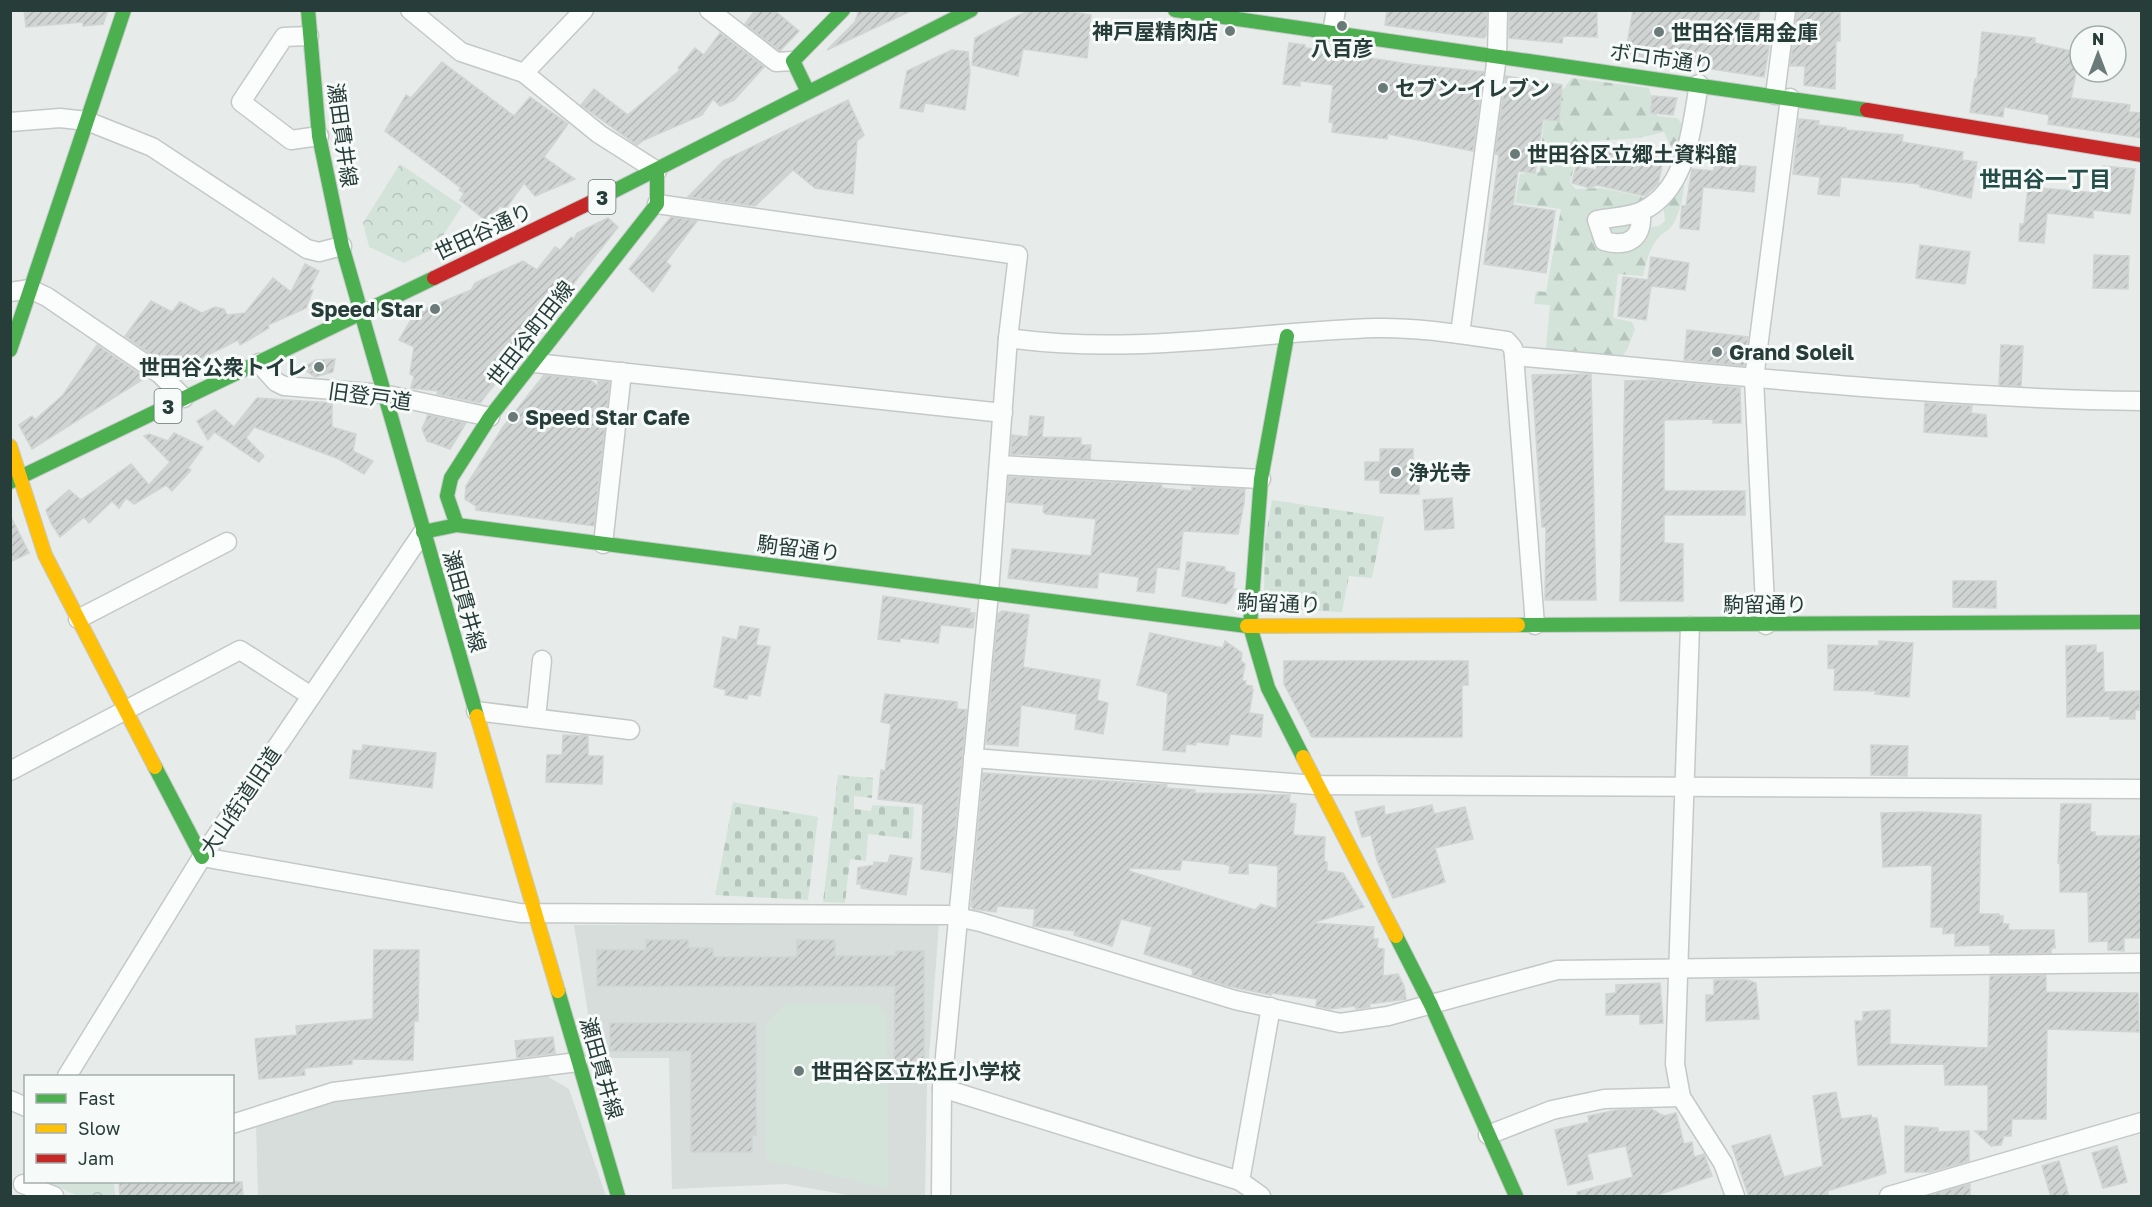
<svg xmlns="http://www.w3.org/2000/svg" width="2152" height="1207" font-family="'Golos Text','Noto Sans JP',sans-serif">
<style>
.built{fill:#d6ddda}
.forest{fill:url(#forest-firs)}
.cemetery{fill:url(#cemetery-stones)}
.park{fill:url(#park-crowns)}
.pitch{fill:#d3e3da}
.building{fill:url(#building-hatch);stroke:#d0d5d3;stroke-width:1.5;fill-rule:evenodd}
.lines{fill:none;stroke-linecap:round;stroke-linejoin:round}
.street-casing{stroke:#c4c9c7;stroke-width:21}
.fast-casing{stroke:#c4cac8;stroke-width:16}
.slow-casing{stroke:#c4cac8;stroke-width:16}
.jam-casing{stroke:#c4cac8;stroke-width:16}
.street{stroke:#fbfcfc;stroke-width:18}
.fast{stroke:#4caf50;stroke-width:14}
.slow{stroke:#ffc107;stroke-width:14}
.jam{stroke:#c62828;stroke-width:14}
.poi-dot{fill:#6a7a78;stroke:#f6faf8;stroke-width:2}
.labels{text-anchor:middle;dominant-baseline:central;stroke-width:6;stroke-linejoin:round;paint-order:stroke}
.shield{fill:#f6faf8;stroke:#657673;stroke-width:1.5}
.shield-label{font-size:20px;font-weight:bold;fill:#273d3a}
.poi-label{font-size:21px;font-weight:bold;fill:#273d3a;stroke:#f6faf8;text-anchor:start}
.street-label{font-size:21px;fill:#273d3a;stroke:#f6faf8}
.neighbourhood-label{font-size:22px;font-weight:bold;fill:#254d49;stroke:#f6faf8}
</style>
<defs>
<pattern id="forest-firs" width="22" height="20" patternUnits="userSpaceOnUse" patternTransform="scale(1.5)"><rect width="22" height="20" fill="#d3e3da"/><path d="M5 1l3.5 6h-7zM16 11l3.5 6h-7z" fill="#b5c4bc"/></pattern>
<pattern id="cemetery-stones" width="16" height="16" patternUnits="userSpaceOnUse" patternTransform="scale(1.5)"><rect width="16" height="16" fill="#d3e3da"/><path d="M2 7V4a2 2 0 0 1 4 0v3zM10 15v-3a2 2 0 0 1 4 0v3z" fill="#b5c4bc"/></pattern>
<pattern id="park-crowns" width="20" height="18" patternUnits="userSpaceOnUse" patternTransform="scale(1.5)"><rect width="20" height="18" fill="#d3e3da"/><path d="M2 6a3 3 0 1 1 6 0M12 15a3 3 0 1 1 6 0" fill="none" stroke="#b5c4bc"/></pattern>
<pattern id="building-hatch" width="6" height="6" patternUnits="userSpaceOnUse" patternTransform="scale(1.5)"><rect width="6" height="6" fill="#d0d4d3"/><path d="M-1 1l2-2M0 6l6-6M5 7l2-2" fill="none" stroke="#b3b7b6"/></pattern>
</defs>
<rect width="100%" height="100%" fill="#e7ecea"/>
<g class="built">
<path d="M939 923 927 1083 925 1196H853L786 1184 672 1189 669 1058H601L590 1026 574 925Z"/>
<path d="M547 1076 569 1089 606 1196H258L256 1126 340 1100Z"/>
</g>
<path class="forest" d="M1572 78 1649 88 1657 116 1677 118 1685 127 1682 153 1675 155 1664 132 1639 138 1592 141 1571 148 1575 162 1570 183 1576 189 1602 188 1649 198 1634 220 1646 234 1651 227 1659 226 1665 221 1663 201 1683 172C1687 187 1680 215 1671 227 1669 231 1663 232 1660 236 1650 246 1646 262 1643 276L1618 274 1613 318 1632 322 1635 329 1627 350 1617 363 1545 357 1550 305 1534 304 1536 291 1546 292 1561 209 1515 203 1520 174 1540 172 1544 113Z"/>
<g class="cemetery">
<path d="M1272 500 1384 517 1372 578 1349 576 1342 612 1296 610 1264 598 1265 541Z"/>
<path d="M838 775 873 778 872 798 854 796V809L871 811 872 805 914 807 912 839 868 834 866 861 850 859 845 903 823 902Z"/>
<path d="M733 802 818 817 808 900 715 895Z"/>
</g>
<g class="park">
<path d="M400 164 462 206 435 248 404 263 369 247 363 223Z"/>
<path d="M48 1182H114L115 1196H78Z"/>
</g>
<path class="pitch" d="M785 1004H876L887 1015 888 1188 766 1160 765 1024Z"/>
<g class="building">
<path d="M24 10H108L103 24 83 26V22L26 27Z"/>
<path d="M755 10H774L799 31 780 51 745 24Z"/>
<path d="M859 10H913L827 50 855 22Z"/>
<path d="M1029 10H1062L1091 15 1087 58 1023 49 1018 76 972 65 975 38Z"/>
<path d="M1387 10H1487L1486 35 1484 38 1466 36 1385 25Z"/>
<path d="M1509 10H1597V37L1563 36 1562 43 1509 38Z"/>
<path d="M1633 10H1760L1758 23 1773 24 1764 77 1625 56Z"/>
<path d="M1797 10H1840V41H1836L1835 89 1804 85 1805 66H1790Z"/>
<path d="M1982 32 2035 38V43L2080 53 2071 98 2130 105 2129 112 2142 113V138L2048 124 2049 115 2004 107 2003 117 1970 112 1975 79 1977 80Z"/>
<path d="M720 33 764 67 734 100 720 106 713 99 702 115 644 140 637 145 581 105 594 89 628 115 680 70 678 68 695 48 704 55Z"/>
<path d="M1289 43 1305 45V48L1370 54 1369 58 1409 64 1484 72 1473 151 1388 134 1387 139 1332 132 1333 123 1329 122 1333 85 1300 81V86L1283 84Z"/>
<path d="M952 50 968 52 970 73 965 110 925 103 923 112 900 108 907 71Z"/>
<path d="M442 62 514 116 530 97 568 124 544 157 575 179 535 196 524 183 506 208 500 206 488 222 460 200 464 193 459 190 461 188 385 131 406 95 411 98Z"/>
<path d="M1506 76 1562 85 1559 121 1543 119 1535 173 1518 171 1513 205 1555 211 1546 273 1484 264 1499 155 1495 154Z"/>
<path d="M1652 96 1677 98 1673 115 1651 113Z"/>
<path d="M848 100 864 135 857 141 853 194 815 188 793 170 755 206 688 197 723 161Z"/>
<path d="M1799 119 1819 121 1818 125 1846 128V130L1903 135 1902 142 1963 152 1962 160 1977 162 1971 198 1920 187V184L1841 177 1839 196 1818 194 1820 177 1793 174Z"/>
<path d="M1606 145 1664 157 1658 184 1645 196 1597 185 1590 188 1572 183 1576 166 1596 170 1597 165 1601 166Z"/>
<path d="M1714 163 1756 167 1754 192 1703 187 1699 230 1680 228 1682 206H1686L1692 169 1714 171Z"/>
<path d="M2103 166 2135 169 2130 214 2093 210V218L2047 213 2044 243 2019 241 2020 224H2024L2028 187 2096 193 2098 172H2102Z"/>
<path d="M671 217 697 221 666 262 671 266 653 292 629 269Z"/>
<path d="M608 218 618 227 480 403 437 394 438 391 411 388 414 376 410 374 414 347 399 340 415 313 471 290 475 283 523 261 537 270 555 247 560 250 571 237 574 239 577 233Z"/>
<path d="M1920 245 1970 252 1965 284 1916 278Z"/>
<path d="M2094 255 2129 256 2128 289 2093 288Z"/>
<path d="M1651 257 1689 263 1685 290 1651 286 1646 320 1618 316 1623 277 1648 280Z"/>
<path d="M305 264 319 271 309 290H313L306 308 268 325 269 328 240 345 238 340 192 363 175 358 167 365 125 336 151 301 172 312 180 302 202 313 215 307 224 309 227 315 245 313 273 278 291 292Z"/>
<path d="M1687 330 1748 337 1744 366 1684 360Z"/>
<path d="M97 345 145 378 32 449 19 425 32 416 35 420 63 395Z"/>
<path d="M2001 345 2023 346 2021 386 1999 385Z"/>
<path d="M335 359 333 372 315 377 302 368 316 360Z"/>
<path d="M1591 374 1596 600H1545L1546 527H1542L1532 375Z"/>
<path d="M544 375 590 380 598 386V381L610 382 594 526 476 510V506L465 499 466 486 503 427Z"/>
<path d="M1655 380 1740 388 1741 423H1713V419L1664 420V491H1745V515H1664V543L1683 544V601H1620L1625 381Z"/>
<path d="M257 398 332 403V427L356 434 353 451 373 461 364 474 339 459 254 427 246 438 264 456 259 462 214 432 208 440 197 421 215 410 234 427Z"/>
<path d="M1925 403 1972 406 1971 413 1986 415 1987 437 1924 432Z"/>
<path d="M428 415 466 423 450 449 427 441 422 429Z"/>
<path d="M1030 416 1044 417 1042 437 1081 438V445H1091L1090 459 1011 454 1012 435 1028 437Z"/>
<path d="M174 433 203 447 188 468 191 470 172 491 166 485 134 504 126 498 119 508 112 501 89 523 84 517 60 537 51 523 46 510 69 490 81 500 131 464 149 485 170 462 144 436 149 434 168 441Z"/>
<path d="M1380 449H1413V463H1419V494L1380 493V480H1365V462H1380Z"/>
<path d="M1009 477 1162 485 1161 488 1192 491V487L1245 489 1244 503 1238 534 1183 531 1179 570 1157 567 1154 593 1137 591 1139 577 1099 572 1097 588 1081 587 1008 578 1012 549 1091 556 1096 519 1046 514 1043 512 1044 505 1007 502Z"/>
<path d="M1452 498 1454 528 1425 530 1423 500Z"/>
<path d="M10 515 29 553 10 562Z"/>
<path d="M1187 562 1225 567V571L1235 573 1233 589H1236L1230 600 1226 604 1182 596Z"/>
<path d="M1953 581H1996V608L1953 607Z"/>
<path d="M883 596 970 609 969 613H975L973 628 941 625 938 643 900 638V642L878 639Z"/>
<path d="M1002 611 1029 615 1023 667 1100 680 1097 700 1108 703 1103 734 1075 729 1077 714 1021 705 1018 746 986 744 998 614Z"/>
<path d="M740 626 759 629 756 645 770 647 760 696 748 694 747 699 725 695 726 690 714 687 723 637 737 640Z"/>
<path d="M1150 633 1223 648 1225 641 1242 653 1241 661 1245 664 1242 681H1246L1245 685 1252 686 1253 690 1249 713 1263 715 1261 737 1230 734 1228 745 1196 742V745L1186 744 1185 752 1163 750 1168 693 1137 685Z"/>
<path d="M1879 641 1913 643 1909 697 1875 694 1876 691 1834 690 1835 669 1828 668V645L1879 646Z"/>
<path d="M2096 645V653L2103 652 2104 692 2139 691 2140 710H2135V719H2110V716L2067 717 2066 646Z"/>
<path d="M1284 661H1468V685H1462V737H1312L1284 684Z"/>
<path d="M885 694 957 702V709L967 710 951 873 921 869 923 804 878 799 881 770 885 771 891 724 881 722Z"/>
<path d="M563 735 588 736V756H603L602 784 546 782 547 755H562Z"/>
<path d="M363 745 436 753 432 788 350 778 353 750 362 751Z"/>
<path d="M1871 745 1908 746 1907 776 1871 775Z"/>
<path d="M983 773 1167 785 1166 788 1195 790V793L1290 795 1289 803 1296 804 1293 835 1325 837 1324 861 1327 862V871L1343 873 1364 907 1312 923 1374 927 1373 939H1378L1377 948 1384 949 1383 976 1398 974 1404 986 1406 999 1369 1004 1370 1007 1356 1009 1355 1006 1330 1009 1316 1006 1317 999 1271 993V995L1228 986 1192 975 1193 971 1190 968 1144 954 1152 927 1121 919 1112 946 1074 935 1075 931 1033 926 1035 909 997 906 996 912 973 909 971 906ZM1182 860 1224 864 1230 866 1229 873 1248 874V863L1278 866 1277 909 1261 904 1255 910 1129 871 1130 868 1180 870Z"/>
<path d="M2061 804H2091L2090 832H2095V836H2142V938H2124V951L2108 950V941L2089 942 2088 892H2060V863H2058Z"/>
<path d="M1432 805 1434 814 1465 807 1473 839 1435 848 1445 882 1393 898 1377 860 1371 835 1362 837 1355 812 1384 806 1385 815Z"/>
<path d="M1920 812 1981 815 1979 914H1999V916H2003V924H2009L2008 930H2054L2055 948H2051V953L1990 954V945L1955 946V933L1943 934V927H1931L1932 865 1883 867 1881 813Z"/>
<path d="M890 855 912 858 906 895 861 888V884H857L858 868 874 865V862L888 863Z"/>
<path d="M646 940H688V948H713V957H797V940H835V956H896V951H924V1076H894L895 986H597V950H646Z"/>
<path d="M374 950H419L418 1021H414L413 1060 352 1059V1064L304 1068 305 1075 259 1079 255 1039 297 1035 296 1026 373 1019Z"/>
<path d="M2046 975V992L2138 993 2139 1032 2047 1029 2046 1119H2012L2011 1136H2004L2001 1145 1991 1146 1975 1131H1988V1085H1945L1944 1064 1858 1065 1855 1021H1863V1012L1890 1010V1044L1988 1048 1990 976Z"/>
<path d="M1714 980H1747L1756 983 1759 1019 1706 1021V995H1714Z"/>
<path d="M1660 983 1663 1023 1640 1024V1014L1606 1015V994L1616 993V985Z"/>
<path d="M610 1023H756V1135H752V1152H691V1051H610Z"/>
<path d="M553 1037 555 1053 517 1058 515 1041Z"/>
<path d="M1836 1092 1841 1119 1871 1115 1872 1118H1877L1886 1173 1827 1191 1829 1197H1749L1732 1146 1770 1135 1784 1177 1823 1166 1813 1096Z"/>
<path d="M1651 1109 1664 1116 1676 1113 1684 1144 1692 1142 1694 1157 1704 1154 1712 1176 1652 1197H1578L1577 1192 1633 1177 1626 1146 1587 1154 1593 1179 1568 1185 1555 1130 1589 1122 1588 1116 1617 1110Z"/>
<path d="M1905 1126 1938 1128V1132L1969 1131V1161L1930 1172H1905Z"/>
<path d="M2117 1146 2127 1182 2103 1188 2092 1153Z"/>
<path d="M2059 1161 2069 1197H2051L2042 1166Z"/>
<path d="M119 1182H242L243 1197H120Z"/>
<path d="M1970 1184V1197H1927V1196Z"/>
</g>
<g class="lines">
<defs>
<g id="street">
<path d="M410 10 461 52 524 73 599 134 657 171"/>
<path d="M709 10 776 62 793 61"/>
<path d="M1332 32 1336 10"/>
<path d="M309 36 284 37 241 102 291 140 319 136"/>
<path d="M524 73 584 10"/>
<path d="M1775 95 1786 10"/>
<path d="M10 122 60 118 87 121 152 147 307 249 319 252 342 246"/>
<path d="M657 204 1018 255 1008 338 989 593 942 1088 941 1196"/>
<path d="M1641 212C1643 238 1629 248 1604 241L1597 220C1611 217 1630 217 1642 211 1688 189 1691 128 1699 84"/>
<path d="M10 292 30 289 47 297 160 374 184 398"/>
<path d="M1460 334 1497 56 1498 10"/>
<path d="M1008 338C1135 356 1250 332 1376 328 1419 327 1464 335 1507 341L1513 348 1514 356C1723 374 1931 398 2142 401"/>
<path d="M1514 356 1535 625"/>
<path d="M259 363 276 382 284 386 383 394 490 417"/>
<path d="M535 363 1003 413"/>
<path d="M999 465 1261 479"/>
<path d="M603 544 622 372"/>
<path d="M78 619 227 542"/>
<path d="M1766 625 1754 379 1790 98"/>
<path d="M1690 626 1675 1064 1681 1097 1723 1163 1735 1196"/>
<path d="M476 711 630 730"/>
<path d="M536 718 542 660"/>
<path d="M973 758 1316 785 2142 789"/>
<path d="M10 771 240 650 311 696"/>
<path d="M202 857 520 913 948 915 980 922 1235 1000 1340 1023 1388 1016 1557 970 2142 963"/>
<path d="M67 1076 202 857 423 532"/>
<path d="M942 1088 1240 1181 1261 1196"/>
<path d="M10 1100 26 1107"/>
<path d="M232 1124 333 1092 578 1062"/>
<path d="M1488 1135 1552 1110 1604 1099 1681 1097"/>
<path d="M1240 1181 1271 1007"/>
<path d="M23 1184 54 1196"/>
<path d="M1889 1196 2142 1122"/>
</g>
<g id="fast">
<path d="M308 10 319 136 342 246 477 716"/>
<path d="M1175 10 1867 110"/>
<path d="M808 92 793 61 843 10"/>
<path d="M600 198 971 10"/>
<path d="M1287 336 1261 479 1250 626 1268 688 1303 757"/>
<path d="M10 350 124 10"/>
<path d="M10 482 434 278"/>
<path d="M457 525 1247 626"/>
<path d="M423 532 457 525 447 496 451 478 490 417 657 204V171"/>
<path d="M1518 625 2142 622"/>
<path d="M155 767 202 857"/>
<path d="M1396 936 1431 1005 1516 1196"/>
<path d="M558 991 618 1196"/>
</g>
<g id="slow">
<path d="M10 446 45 555 155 767"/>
<path d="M1247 626 1518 625"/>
<path d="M477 716 558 991"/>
<path d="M1303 757 1396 936"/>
</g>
<g id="jam">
<path d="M1867 110 2142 155"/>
<path d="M434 278 600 198"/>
</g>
</defs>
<use href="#street" class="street-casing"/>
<use href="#fast" class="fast-casing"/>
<use href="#slow" class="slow-casing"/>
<use href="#jam" class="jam-casing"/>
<use href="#street" class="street"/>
<use href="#fast" class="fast"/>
<use href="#slow" class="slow"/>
<use href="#jam" class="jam"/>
</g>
<g class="poi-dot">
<circle cx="1342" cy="26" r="6"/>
<circle cx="1230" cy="31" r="6"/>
<circle cx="1659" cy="32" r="6"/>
<circle cx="1383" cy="88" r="6"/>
<circle cx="1515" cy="154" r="6"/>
<circle cx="435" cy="309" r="6"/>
<circle cx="1717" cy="352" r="6"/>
<circle cx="319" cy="367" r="6"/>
<circle cx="513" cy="417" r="6"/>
<circle cx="1396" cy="472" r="6"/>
<circle cx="799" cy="1071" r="6"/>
</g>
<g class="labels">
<g class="shield">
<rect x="588.5" y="180" width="27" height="34" rx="4.5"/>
<rect x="154.5" y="389" width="27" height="34" rx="4.5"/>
</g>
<g class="shield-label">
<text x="602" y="197">3</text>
<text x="168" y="406">3</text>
</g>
<g class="poi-label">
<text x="1218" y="31" text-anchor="end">神戸屋精肉店</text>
<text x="1671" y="32">世田谷信用金庫</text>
<text x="1342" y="48" text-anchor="middle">八百彦</text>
<text x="1395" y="88">セブン-イレブン</text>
<text x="1527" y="154">世田谷区立郷土資料館</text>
<text x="423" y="309" text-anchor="end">Speed Star</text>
<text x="1729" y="352">Grand Soleil</text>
<text x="307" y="367" text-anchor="end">世田谷公衆トイレ</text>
<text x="525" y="417">Speed Star Cafe</text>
<text x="1408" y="472">浄光寺</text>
<text x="811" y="1071">世田谷区立松丘小学校</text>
</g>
<g class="street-label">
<text transform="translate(1662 58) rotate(8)">ボロ市通り</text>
<text transform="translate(343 135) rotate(82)">瀬田貫井線</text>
<text transform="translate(483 231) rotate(-25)">世田谷通り</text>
<text transform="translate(530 333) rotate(-52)">世田谷町田線</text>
<text transform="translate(370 396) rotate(8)">旧登戸道</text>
<text transform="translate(799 548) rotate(7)">駒留通り</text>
<text transform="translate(465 601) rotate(74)">瀬田貫井線</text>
<text transform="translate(1279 603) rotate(2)">駒留通り</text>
<text x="1765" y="604">駒留通り</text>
<text transform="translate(240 801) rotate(-56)">大山街道旧道</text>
<text transform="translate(602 1068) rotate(74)">瀬田貫井線</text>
</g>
<g class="neighbourhood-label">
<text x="2045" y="178">世田谷一丁目</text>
</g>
</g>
<rect width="2152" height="1207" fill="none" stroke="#273d3a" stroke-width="24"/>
<rect x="24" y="1075" width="210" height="108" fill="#f6faf8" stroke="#a3aeac" stroke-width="1.5"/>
<rect x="36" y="1094" width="30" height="9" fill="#4caf50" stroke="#a3aeac" stroke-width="1.5"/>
<text x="78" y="1105" font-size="18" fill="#273d3a">Fast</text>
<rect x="36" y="1124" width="30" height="9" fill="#ffc107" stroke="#a3aeac" stroke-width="1.5"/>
<text x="78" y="1135" font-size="18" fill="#273d3a">Slow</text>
<rect x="36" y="1154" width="30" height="9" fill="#c62828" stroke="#a3aeac" stroke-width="1.5"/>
<text x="78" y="1165" font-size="18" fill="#273d3a">Jam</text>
<g transform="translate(2098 54)"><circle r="28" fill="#f6faf8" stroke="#a3aeac" stroke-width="1.5"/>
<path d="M0-4.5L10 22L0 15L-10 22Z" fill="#6a7a78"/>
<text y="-9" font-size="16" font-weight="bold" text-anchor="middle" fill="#273d3a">N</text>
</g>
</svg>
